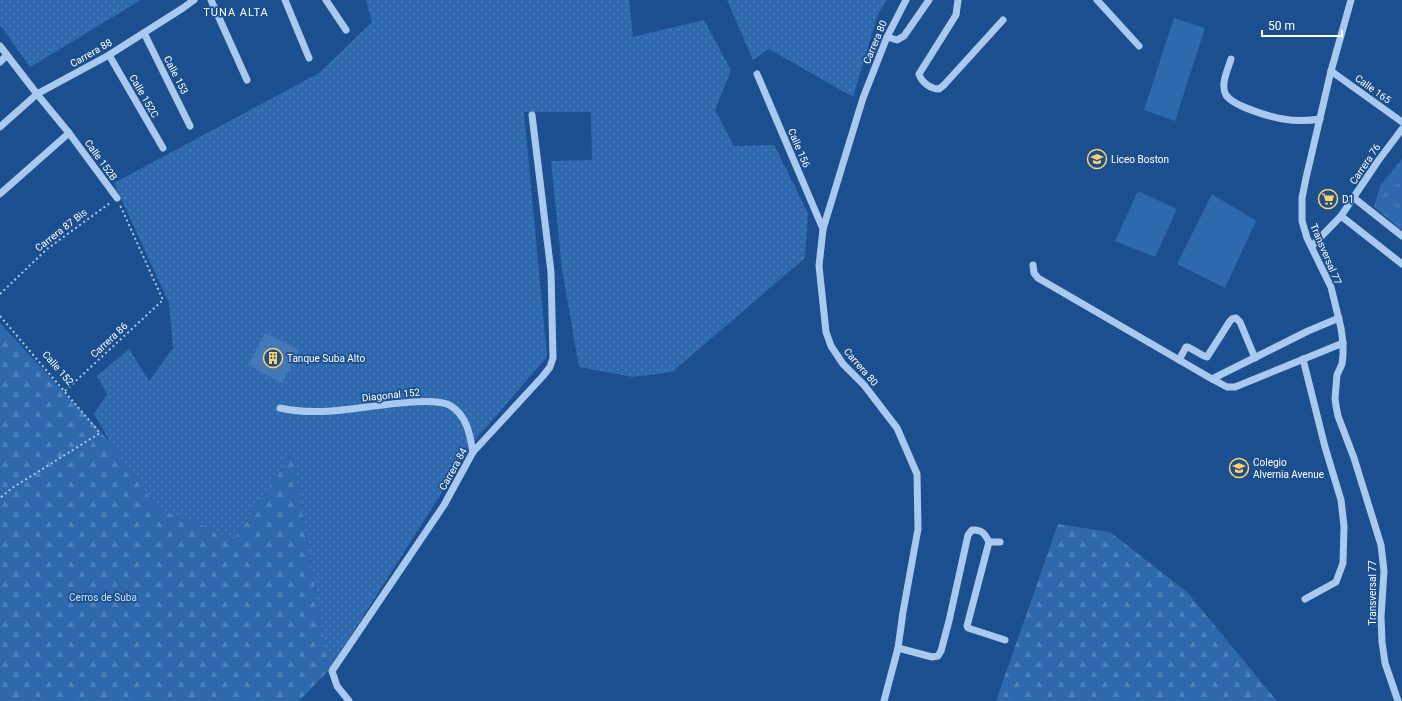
<svg xmlns="http://www.w3.org/2000/svg" width="1402" height="701" font-family="Roboto,sans-serif">
<style>
.grass{fill:url(#grass-dots)}
.forest{fill:url(#forest-firs)}
.park{fill:url(#park-tufts)}
.garden{fill:#2e69ad}
.building{fill:#4478b7}
.lines{fill:none;stroke-linecap:round;stroke-linejoin:round}
.path{stroke:#a9c9ee;stroke-width:2;stroke-dasharray:2 3;stroke-linecap:butt}
.minor{stroke:#a9c9ee;stroke-width:7}
.labels{text-anchor:middle;dominant-baseline:central;stroke-width:3.5;stroke-linejoin:round;paint-order:stroke}
.street-label{font-size:10px;fill:#fff;stroke:#1b4f8f}
.poi-label{font-size:10px;fill:#fff;stroke:#1b4f8f;text-anchor:start}
.park-label{font-size:10px;fill:#cfe3fa;stroke:#1b4f8f}
.neighbourhood-label{font-size:11px;letter-spacing:1px;fill:#fff;stroke:#1b4f8f}
</style>
<defs>
<pattern id="grass-dots" width="8" height="8" patternUnits="userSpaceOnUse"><rect width="8" height="8" fill="#2e69ad"/><path d="M2 2h.1M6 6h.1" fill="none" stroke="#4d80b9" stroke-width="1.8" stroke-linecap="round"/></pattern>
<pattern id="forest-firs" width="22" height="20" patternUnits="userSpaceOnUse"><rect width="22" height="20" fill="#2e69ad"/><path d="M5 1l3.5 6h-7zM16 11l3.5 6h-7z" fill="#4d80b9"/></pattern>
<pattern id="park-tufts" width="24" height="20" patternUnits="userSpaceOnUse"><rect width="24" height="20" fill="#2e69ad"/><path d="M3 7l-1-3M5 7V3M7 7l1-3M15 17l-1-3M17 17v-4M19 17l1-3" fill="none" stroke="#4d80b9"/></pattern>
</defs>
<rect width="100%" height="100%" fill="#1b4f8f"/>
<g class="grass">
<path d="M0 0H141L30 67 0 25Z"/>
<path d="M366 0H629L633 37 704 20 731 70 715 110 734 146 774 145 808 213 805 258 672 372 633 377 579 367 562 269 551 161 592 160 591 112H524L547 357 476 439 329 670 292 453 233 540 214 530 158 509 110 442 94 414 107 394 97 376 129 349 149 381 173 348 169 303 114 183 319 73 372 22Z"/>
<path d="M727 0H887L878 14 853 97 769 49 753 60Z"/>
</g>
<g class="forest">
<path d="M0 323 110 442 158 509 214 530 233 540 292 453 329 670 299 701H0Z"/>
<path d="M1058 524 1110 532 1187 592 1277 701H996Z"/>
</g>
<path class="park" d="M1402 159V230L1374 207 1380 186Z"/>
<g class="garden">
<path d="M1174 18 1205 28 1175 121 1144 110Z"/>
<path d="M1138 191 1177 209 1155 257 1115 241Z"/>
<path d="M1212 194 1256 221 1225 288 1177 264Z"/>
</g>
<path class="building" d="M265 333 299 350 282 383 248 365Z"/>
<g class="lines">
<g class="path">
<path d="M0 294 47 249 110 203"/>
<path d="M0 316 100 433 12 488 0 498"/>
<path d="M65 391 163 300 120 205"/>
</g>
<g class="minor">
<path d="M211 0 247 80"/>
<path d="M285 0 309 58"/>
<path d="M326 0 346 30"/>
<path d="M958 0 956 15 919 74C922 83 931 89 939 89L944 85 1003 20"/>
<path d="M1097 0 1139 46"/>
<path d="M1351 0 1331 71 1306 178 1302 198V221L1307 238 1331 287 1341 328 1343 343V355L1342 364 1337 375 1335 398 1336 406 1338 416 1354 458 1381 545 1384 571 1381 617 1382 642 1385 663 1398 701"/>
<path d="M144 33 190 126"/>
<path d="M887 37 897 40 904 36 929 0"/>
<path d="M0 46 37 94 69 133 117 198"/>
<path d="M109 55 163 148"/>
<path d="M1231 59C1228 69 1220 85 1226 95 1233 106 1270 117 1283 119 1295 121 1308 121 1320 119"/>
<path d="M0 62 7 55"/>
<path d="M1331 71 1402 122"/>
<path d="M757 74 823 229"/>
<path d="M0 127 37 94 109 55 183 8 194 0"/>
<path d="M0 194 69 133"/>
<path d="M1354 198 1402 236"/>
<path d="M1341 216 1402 264"/>
<path d="M1312 246 1341 216 1378 161 1402 129"/>
<path d="M1033 265 1034 273 1038 278 1212 379 1227 387H1235L1343 343"/>
<path d="M1303 359 1325 447 1341 500 1344 526 1343 563 1336 582 1305 599"/>
<path d="M1179 360 1186 347H1188L1204 356 1207 357 1230 321 1232 319 1236 318 1240 322 1255 358"/>
<path d="M1212 379 1308 331 1339 318"/>
<path d="M280 408C297 412 315 412 332 411 358 410 433 394 451 406 467 416 470 435 473 452"/>
<path d="M989 542H1000"/>
<path d="M898 648 932 657 938 656 941 651 949 621 968 535 972 530C982 529 985 534 989 542L967 626 968 628 1005 640"/>
<path d="M349 701 337 686 332 671 444 505 473 452 543 376 550 367 553 358 551 272 532 115"/>
<path d="M884 701 898 648 903 612 918 529 917 474 897 428 864 385 843 364 831 346 826 332 819 266 823 229 863 98 887 37 906 0"/>
</g>
</g>
<defs>
<symbol id="school-ring" viewBox="-11 -11 22 22"><circle r="9.5" fill="#1b4f8f" stroke="#ffd166" stroke-width="1.5"/><path d="M0-5L7-2L0 1L-7-2ZM-4 1L0 2.5L4 1V4Q0 6-4 4Z" fill="#ffd166"/></symbol>
<symbol id="supermarket-ring" viewBox="-11 -11 22 22"><circle r="9.5" fill="#1b4f8f" stroke="#ffd166" stroke-width="1.5"/><path d="M-6-5.5h2.5l.6 2H6L4.5 2H-2.5L-4.4-4H-6ZM-1.5 3.2a1.3 1.3 0 1 0 .1 0ZM3 3.2a1.3 1.3 0 1 0 .1 0Z" fill="#ffd166"/></symbol>
<symbol id="building-ring" viewBox="-11 -11 22 22"><circle r="9.5" fill="#1b4f8f" stroke="#ffd166" stroke-width="1.5"/><path d="M-4-6H4V6H1V3H-1V6H-4ZM-2.5-4.3h1.7v1.8h-1.7ZM.8-4.3h1.7v1.8H.8ZM-2.5-1h1.7V.8h-1.7ZM.8-1h1.7V.8H.8Z" fill="#ffd166"/></symbol>
</defs>
<g fill-rule="evenodd">
<use href="#school-ring" x="1086" y="148" width="22" height="22"/>
<use href="#supermarket-ring" x="1317" y="188" width="22" height="22"/>
<use href="#building-ring" x="262" y="347" width="22" height="22"/>
<use href="#school-ring" x="1228" y="457" width="22" height="22"/>
</g>
<g class="labels">
<g class="street-label">
<text transform="translate(875 42) rotate(-67)">Carrera 80</text>
<text transform="translate(91 53) rotate(-30)">Carrera 88</text>
<text transform="translate(176 75) rotate(63)">Calle 153</text>
<text transform="translate(1373 89) rotate(36)">Calle 165</text>
<text transform="translate(144 96) rotate(60)">Calle 152C</text>
<text transform="translate(799 148) rotate(67)">Calle 156</text>
<text transform="translate(101 160) rotate(54)">Calle 152B</text>
<text transform="translate(1365 164) rotate(-56)">Carrera 76</text>
<text transform="translate(61 230) rotate(-38)">Carrera 87 Bis</text>
<text transform="translate(1326 254) rotate(67)">Transversal 77</text>
<text transform="translate(109 340) rotate(-43)">Carrera 86</text>
<text transform="translate(861 367) rotate(49)">Carrera 80</text>
<text transform="translate(58 368) rotate(49)">Calle 152</text>
<text transform="translate(391 395) rotate(-6)">Diagonal 152</text>
<text transform="translate(453 469) rotate(-61)">Carrera 84</text>
<text transform="translate(1372 593) rotate(-90)">Transversal 77</text>
</g>
<g class="poi-label">
<text x="1111" y="159">Liceo Boston</text>
<text x="1342" y="199">D1</text>
<text x="287" y="358">Tanque Suba Alto</text>
<text x="1253" y="462">Colegio<tspan x="1253" dy="12">Alvernia Avenue</tspan></text>
</g>
<g class="park-label">
<text x="103" y="597">Cerros de Suba</text>
</g>
<g class="neighbourhood-label">
<text x="236" y="12">TUNA ALTA</text>
</g>
</g>
<path d="M1262 30v6h80v-6" fill="none" stroke="#ffffff" stroke-width="2"/>
<text x="1268" y="30" font-size="12" fill="#ffffff" stroke="#1b4f8f" stroke-width="3" paint-order="stroke">50 m</text>
</svg>
